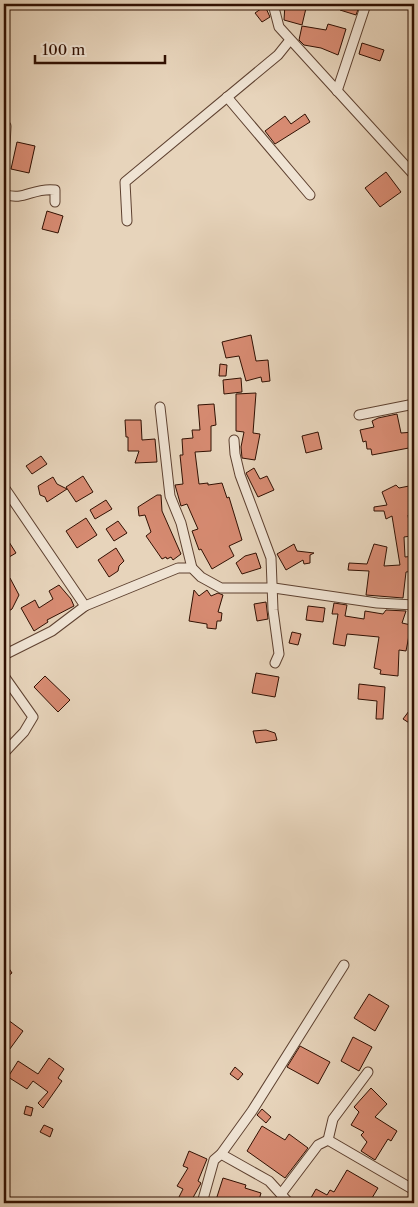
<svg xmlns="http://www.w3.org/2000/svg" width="418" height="1207" font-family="'Libre Caslon Text',serif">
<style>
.building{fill:#d78b72;stroke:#311002}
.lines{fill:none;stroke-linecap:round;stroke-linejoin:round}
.street-casing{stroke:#5e4130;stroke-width:11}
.street{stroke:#efe3d3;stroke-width:9}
</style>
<rect width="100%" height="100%" fill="#e7d4bb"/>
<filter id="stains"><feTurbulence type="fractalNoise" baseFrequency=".004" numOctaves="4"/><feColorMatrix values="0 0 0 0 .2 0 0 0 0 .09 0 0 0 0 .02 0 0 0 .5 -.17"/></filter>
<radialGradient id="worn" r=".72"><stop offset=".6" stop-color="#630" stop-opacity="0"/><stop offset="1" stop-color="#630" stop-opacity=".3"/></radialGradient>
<g class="building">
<path d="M285 4H307L302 25 284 20Z"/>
<path d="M342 4H360L356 15 340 10Z"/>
<path d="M265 6 270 17 262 22 255 13Z"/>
<path d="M328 24 346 29 338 55 321 48 304 45 299 40 302 26 326 30Z"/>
<path d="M362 43 384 50 380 61 359 54Z"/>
<path d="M305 114 310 122 275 144 265 131 285 116 291 124Z"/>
<path d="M17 142 35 146 29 173 11 169Z"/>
<path d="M386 172 401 192 380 207 365 188Z"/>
<path d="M47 211 63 216 58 233 42 229Z"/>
<path d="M251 335 256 361 268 360 270 381 262 382 261 377 246 381 239 356 226 358 222 342Z"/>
<path d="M220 364 227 365 226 376H219Z"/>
<path d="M241 378 242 392 224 394 223 380Z"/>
<path d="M256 393 253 433 260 434 255 460 242 458 241 447 244 432 236 431V394Z"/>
<path d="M214 404 216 425 211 426V451L195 452 199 484 208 483V485L222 483 227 498 229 497 242 540 229 546 234 556 212 569 201 549 199 550 192 531 198 529 187 504 181 506 175 485 183 484 180 455H183L182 439 193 438 192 430H200L198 405Z"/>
<path d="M397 414 401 433 414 432V447L372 455 371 449H367L366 441 363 442 360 430 374 427 372 421 378 418Z"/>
<path d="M125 420H141L142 440 155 439 157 462 135 463 139 451H128V437H126Z"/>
<path d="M318 432 322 449 306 453 302 436Z"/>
<path d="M41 456 47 464 32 474 26 466Z"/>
<path d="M254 468 260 479 267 476 274 490 258 497 246 473Z"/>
<path d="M83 476 93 492 76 502 66 487Z"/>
<path d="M53 477 57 484 67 489 47 502 45 497 40 495 38 486Z"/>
<path d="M396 485 399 488 414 485V507L411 508 412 514 408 515 411 536 404 537 405 557 414 556V571L406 572 403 598 366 595 369 571 348 570 349 563 367 564 374 544 387 547 384 566 400 565 392 516 386 519 384 511H374V507L387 505 382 492Z"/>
<path d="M157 495H161L162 511 181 554 173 560 171 557 167 559 166 557 162 559 146 536 151 532 145 515 139 516 138 507Z"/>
<path d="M106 500 112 509 95 519 90 510Z"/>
<path d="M86 518 97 535 77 548 66 531Z"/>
<path d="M118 521 127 533 114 541 106 529Z"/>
<path d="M4 534 16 553 4 560Z"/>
<path d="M294 544 297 551 314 553 310 555V563L304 564 303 560 286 570 277 554Z"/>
<path d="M116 548 124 561 119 566 118 571 109 577 98 560Z"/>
<path d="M256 553 261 568 242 574 236 563 245 556Z"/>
<path d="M10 578 19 595 12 609 4 614V582Z"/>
<path d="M59 585 71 599 74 606 47 620 48 622 34 631 21 608 35 600 39 608 53 599 49 591Z"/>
<path d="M194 590 199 596 207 590 211 596 218 593 223 595 218 612 222 613 221 621H217L216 629 207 628V624L189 621Z"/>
<path d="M266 602 268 619 257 621 254 604Z"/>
<path d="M334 603 347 605 345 616 364 619 365 611 383 614 386 610 406 611 402 623 411 625 406 651 399 650 398 676 380 674 381 670 374 668 379 637 347 634 345 646 333 644 338 614H332Z"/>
<path d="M308 606 325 608 323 622 306 620Z"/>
<path d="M292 632 301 634 298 645 289 643Z"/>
<path d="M256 673 279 677 275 697 252 693Z"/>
<path d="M45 676 70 700 58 712 34 687Z"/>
<path d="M359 684 385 687 383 719H376L377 701 358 699Z"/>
<path d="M409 711 414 714V726L403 719Z"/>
<path d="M4 729 10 737 4 744Z"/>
<path d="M266 730 275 733 277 740 256 743 253 731Z"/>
<path d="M4 961 12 973 4 979Z"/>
<path d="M369 994 389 1006 375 1031 354 1018Z"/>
<path d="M4 1017 23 1031 4 1057Z"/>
<path d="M353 1037 372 1047 359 1071 341 1061Z"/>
<path d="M300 1046 330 1062 318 1084 287 1067Z"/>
<path d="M49 1058 64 1069 58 1078 62 1081 43 1108 38 1103 48 1092 33 1081 27 1089 8 1077 18 1061 38 1074Z"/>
<path d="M235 1067 243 1074 238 1080 230 1074Z"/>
<path d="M371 1088 387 1104 375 1117 397 1131 391 1141 388 1139 375 1160 361 1151 367 1142 361 1135 364 1132 351 1125 359 1112 354 1107Z"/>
<path d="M26 1106 33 1108 31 1116 24 1114Z"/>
<path d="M262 1109 271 1117 266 1123 257 1115Z"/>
<path d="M44 1125 53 1129 50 1137 40 1132Z"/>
<path d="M262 1126 285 1140 289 1134 308 1148 285 1178 247 1151Z"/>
<path d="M189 1151 207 1159 198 1181 201 1183 200 1185 190 1203H176L183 1189 177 1186 188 1168 183 1166Z"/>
<path d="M347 1170 378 1188 369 1203H308L316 1189 327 1195 330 1190 334 1192Z"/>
<path d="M223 1178 246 1185 245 1188 261 1193 258 1203H215Z"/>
</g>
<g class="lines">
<defs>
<g id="street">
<path d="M273 4 279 27 414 175"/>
<path d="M337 91 366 4"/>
<path d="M227 97 310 195"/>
<path d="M4 167 6 126"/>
<path d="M4 194C23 202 33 187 55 190V202"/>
<path d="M127 221 125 182 278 55 290 40"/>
<path d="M160 407 170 496 181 523 192 568"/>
<path d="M359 415 414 404"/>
<path d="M234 440 235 454 240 475 271 558 273 610 279 654 275 663"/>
<path d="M4 487 85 606 178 568H192L201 577 221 588H274L377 603 414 605"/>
<path d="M4 655 52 631 85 606"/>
<path d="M4 676 33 717 24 732 4 753"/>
<path d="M328 1140 333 1119 368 1072"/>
<path d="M221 1154 269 1181 289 1203"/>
<path d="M281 1194 318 1145 328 1140 414 1190"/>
<path d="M4 1196 7 1203"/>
<path d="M202 1203 214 1160 221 1154 252 1111 344 965"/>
</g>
</defs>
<use href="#street" class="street-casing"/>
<use href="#street" class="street"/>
</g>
<rect width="418" height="1207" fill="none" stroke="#e7d4bb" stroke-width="20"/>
<rect x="5" y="5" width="408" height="1197" fill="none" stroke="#311002" stroke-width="2.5"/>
<rect x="10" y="10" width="398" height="1187" fill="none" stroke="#311002"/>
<path d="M35 55v8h130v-8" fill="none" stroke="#311002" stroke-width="2.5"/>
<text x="42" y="55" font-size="15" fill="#311002" stroke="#efe3d3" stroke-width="4" paint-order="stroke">100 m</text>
<rect width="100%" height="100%" filter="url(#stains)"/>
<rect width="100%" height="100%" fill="url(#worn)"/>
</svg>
